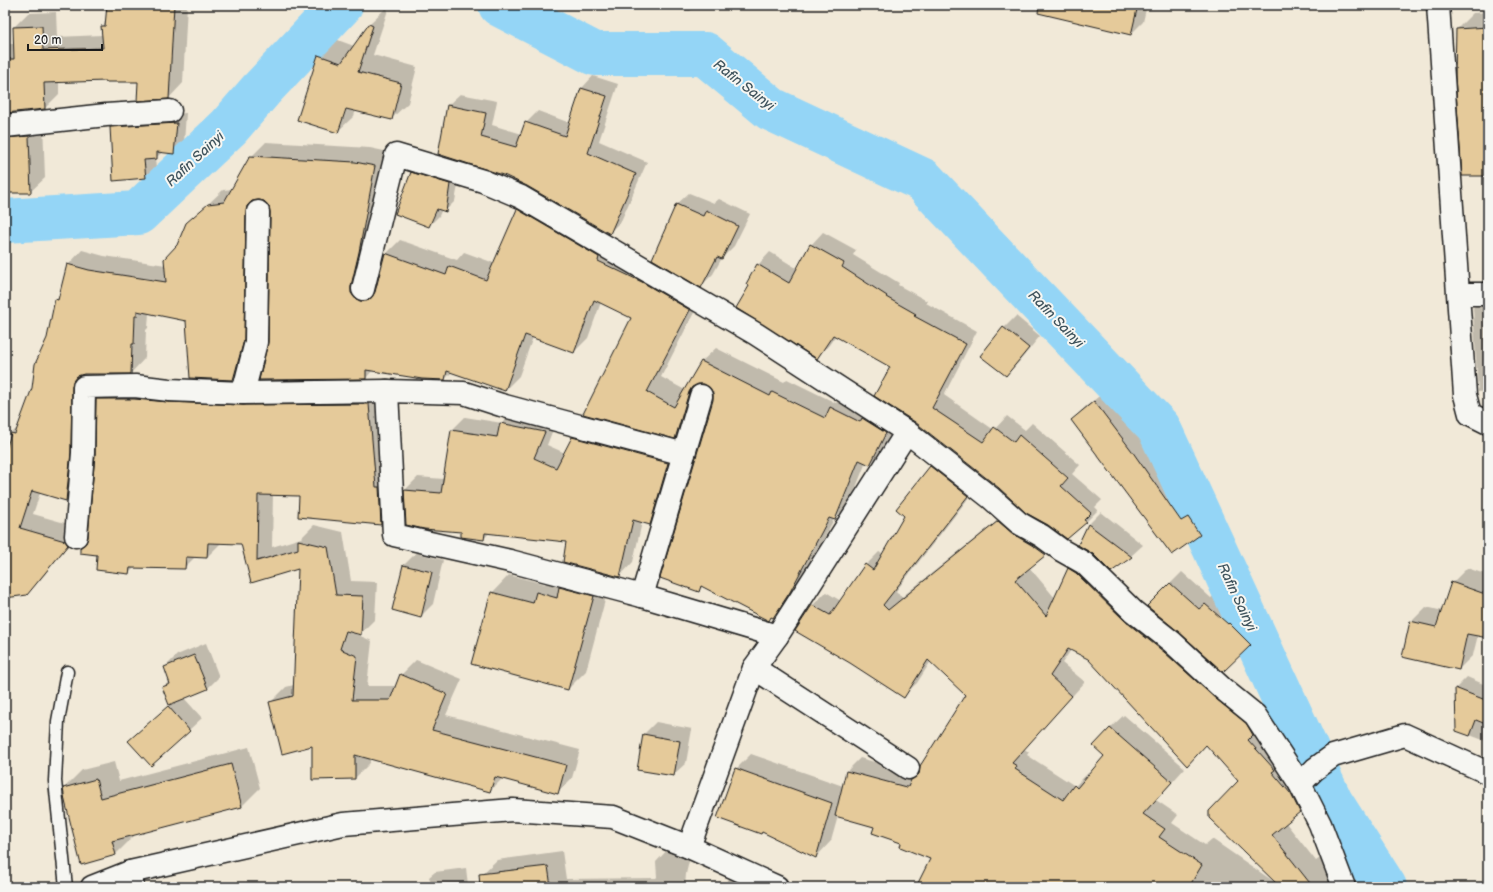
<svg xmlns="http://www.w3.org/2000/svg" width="1493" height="892" font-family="'Balsamiq Sans',sans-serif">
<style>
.shadow{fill:#0003;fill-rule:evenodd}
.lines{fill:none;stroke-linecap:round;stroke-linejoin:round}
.river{stroke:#94d5f6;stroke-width:44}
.building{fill:#e5ca9a;stroke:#1c1c1c}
.lane-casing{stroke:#1c1c1c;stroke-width:15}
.street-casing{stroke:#1c1c1c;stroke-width:25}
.secondary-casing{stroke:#1c1c1c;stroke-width:25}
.lane{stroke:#f6f6f2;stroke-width:12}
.street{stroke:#f6f6f2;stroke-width:22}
.secondary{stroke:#f6f6f2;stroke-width:22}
.labels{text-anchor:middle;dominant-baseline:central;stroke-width:4;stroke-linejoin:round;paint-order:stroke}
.water-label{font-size:14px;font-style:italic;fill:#40545d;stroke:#f6f6f2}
</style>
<rect width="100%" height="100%" fill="#f1e9d8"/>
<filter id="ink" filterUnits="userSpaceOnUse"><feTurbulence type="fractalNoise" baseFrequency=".025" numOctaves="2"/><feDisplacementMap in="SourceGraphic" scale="8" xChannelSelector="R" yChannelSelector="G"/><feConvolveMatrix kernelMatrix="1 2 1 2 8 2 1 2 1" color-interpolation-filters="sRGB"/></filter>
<g filter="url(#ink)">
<g class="shadow">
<path d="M108 5H187L183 83 169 98 139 81 107 80 59 81V94L45 108 6 112 9 120 43 122 45 178 30 192H5V44H15L14 27 28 13 56 12 57 37 102 35V27L107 21Z"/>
<path d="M633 5H696L690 11Z"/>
<path d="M1072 5H1147L1143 22 1131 34Z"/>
<path d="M386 8 388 10 373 55 417 67 408 103 391 119 356 110 354 116 337 132 319 56 335 39 354 46 369 24Z"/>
<path d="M1488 12V175L1457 29 1473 13Z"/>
<path d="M593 76 618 84 599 141 647 162 621 221 609 233 528 185 448 105 460 94 497 101 492 125 522 134 526 123 538 111 570 123 582 88Z"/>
<path d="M186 113 184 143 174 153 163 152 155 158 156 167 146 177 111 128 121 118Z"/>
<path d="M266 142 370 148 389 152 374 287H377L386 254 400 240 457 260 464 252 494 263 518 210 532 195 703 295 661 377 685 390 701 362 716 348 784 382 787 379 836 403 846 393 900 419 884 450 870 464 866 462 849 505 834 519 804 577 788 603 773 617 703 586 698 591 714 400V393L711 387 704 383H701L689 423 675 438 584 413 632 318 601 302 588 338 574 352 533 337 519 376 505 390 452 372 445 379 373 370 366 378 260 379 269 342 272 212 270 206 265 201 259 199 258 325 248 365 233 379 187 320 149 313 148 328 146 330 145 358 131 373H85V437L80 486 66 500 40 493 33 514 79 527 81 530 41 579 27 594 11 596 5 615V453L12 433 18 427 33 388 48 338 56 300 61 295 68 265 82 250 104 256 166 265 178 246 187 224 223 190 233 189 251 157Z"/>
<path d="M421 163 460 175 455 201 445 211 442 209 439 216 429 226 412 173Z"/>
<path d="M689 193 714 203 719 199 750 214 734 246 722 258 713 274 701 286 676 205Z"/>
<path d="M823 232 856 250 853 255 899 283 898 285 927 301 926 303 977 331 944 395 994 430 1007 416 1025 430 1032 423 1080 465 1072 474 1102 500 1095 507 1098 510 1086 522 1027 512 891 366 836 335 829 345 817 358 751 285 758 265 770 252 798 269 811 245Z"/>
<path d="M1487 295H1488V391L1478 392 1473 308Z"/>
<path d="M1016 316 1040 336 1018 363 1006 375 1004 328Z"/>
<path d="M112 385 383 389 396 509 381 524 300 495 273 494 272 547 301 538 314 525 343 532 351 581 377 582 375 619 360 634 352 631 351 632 372 641 367 686H397L401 675 416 660 462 679 446 715 580 750 572 778 557 793 503 778 490 791 370 758V763L355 778 313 745 271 702 286 687 294 685 299 568 252 582 242 543 222 542 207 557H195L184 568 135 567 129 573 99 554 88 542 96 454 97 400Z"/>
<path d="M1107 390 1144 439 1194 510 1200 505 1212 523 1200 535 1173 553 1072 420 1084 408Z"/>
<path d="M514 410 557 419 547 445 565 453 572 437 586 424 681 450 663 510 650 524 642 522 633 562 620 576 567 541 489 533 484 539 462 532 407 524 405 490 418 477 444 479 452 430 465 417 502 423Z"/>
<path d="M944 454 981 482 896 591 902 597 1012 509 1059 541 1046 554 1029 567 1055 598 1069 569 1082 556 1177 638 1313 798 1286 823 1316 861 1320 858 1343 887H1282L1278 884 1274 887H917L931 859 875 826 838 816 831 841 816 857 736 769 751 754 843 786 847 771 860 758 918 774 920 772 966 695 931 661 917 683 903 696 851 662 796 631 813 605 826 592 841 601 866 565 879 552 883 554 931 467ZM1071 650 1089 658 1206 744 1239 781 1273 881 1212 839 1205 845 1172 823 1178 815 1156 800 1185 768 1124 715 1110 728 1106 756 1090 774 1088 773 1075 786 1027 755 1029 752 1024 749 1085 682 1062 663Z"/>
<path d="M1101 512 1143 545 1131 556 1080 545 1089 524Z"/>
<path d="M416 553 443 560 433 604 421 616 404 565Z"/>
<path d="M1467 568 1488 575V637L1478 635 1473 655 1459 669 1411 622 1426 607 1443 611 1452 583Z"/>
<path d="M1182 572 1211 598 1217 593 1241 613 1242 612 1262 632 1223 671 1181 632 1148 606Z"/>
<path d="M509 575 545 584 555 575 611 578 586 671 568 689 492 593Z"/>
<path d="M206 643 219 677 207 689 184 698 202 718 151 765 130 741 170 704 163 687 170 681 165 667 177 655Z"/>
<path d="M1467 677 1488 686V742L1457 730 1456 688Z"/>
<path d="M656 722 692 729 686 763 673 775 644 734Z"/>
<path d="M249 747 260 788 242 806 133 834 134 836 116 854 64 788 82 770 114 762 119 781Z"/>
<path d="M670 847 691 853 686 874 685 887H484L482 874 497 860 562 851 566 879 656 878 657 877 656 862Z"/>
<path d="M466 868 468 885 466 887H433L429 877 435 872Z"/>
<path d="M731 877 754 887H721Z"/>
<path d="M275 883V887H241L243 885Z"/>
</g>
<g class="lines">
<g class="river">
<path d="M500 5 595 54H705L771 109 923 180 1159 428 1331 802 1385 887"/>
<path d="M5 221 138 213 229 127 261 90 341 5"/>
</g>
</g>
<g class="building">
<path d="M107 5H174L169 99 137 101 138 82H106V81L44 83 45 109 5 113V59H14L13 27 42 26 43 50 103 48 101 26H105Z"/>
<path d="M1039 5H1138L1131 35 1038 13Z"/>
<path d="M369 24 373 26 358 72 401 83 392 120 346 109 338 133 297 120 318 55 341 63Z"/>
<path d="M1488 27V176H1462L1455 76 1456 29Z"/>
<path d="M581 88 607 96 588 153 636 174 610 234 527 186 506 176 438 154 447 105 486 113 481 137 516 147 525 122 565 136Z"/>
<path d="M177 123 174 154 157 152V159L144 160 146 178 113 181 110 127Z"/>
<path d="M29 136 31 193H5V138Z"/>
<path d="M250 156 355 162 375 166 359 252 351 286V293L355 298 360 301H367L372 297 375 292 385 253 446 275 449 266 486 280 517 209 599 257 598 261 642 282 690 310 647 392 674 407 701 361 770 396 772 392 825 418 830 407 860 422 862 418 886 433 870 465 859 460 835 520 829 518 790 592 773 618 771 617 769 621 767 620 701 586 699 592 660 578 713 400V393L710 388 704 384H698L692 387 689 392 675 439 583 414 631 318 594 300 574 353 525 335 505 391 447 371 445 380 422 379 366 370V379L259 380 268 342 270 212 269 206 264 201 259 200 252 201 247 206 246 212 244 340 233 380 190 378 186 321 137 311V316H135L134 344H132L131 374H84L77 376 73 381 72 387 71 452 66 501 32 491 20 528 65 541 68 545 27 595 5 598V453L11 433 15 434 32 388 35 364 47 338 55 299 58 300 67 264 89 270 166 282 164 259 177 245 186 223 208 204 224 202Z"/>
<path d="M411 172 450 184 446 212 437 209 429 227 395 214Z"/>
<path d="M676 204 703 216 706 210 738 226 722 259 717 257 701 288 652 259Z"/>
<path d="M810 244 844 263 842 267 887 296 886 297 916 314 914 316 966 344 932 408 983 442 994 427 1014 442 1019 435 1068 478 1061 486 1091 513 1084 520 1087 522 1067 539 1048 525 1026 513 999 488 915 422 874 396 890 367 833 335 817 359 736 308 749 286 746 284 757 264 789 283Z"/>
<path d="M1003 327 1029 348 1006 376 980 356Z"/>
<path d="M96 399H134L168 402 242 405 369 404 376 487H379L381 525 298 517 299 496 258 495 257 561 298 549V540L328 547 336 595 363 596 361 635 346 631 340 649 357 656 352 700H390L400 674 447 694 432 730 566 765 558 794 495 777 490 792 355 755V779L312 780V746L282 754 269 702 293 696 298 569 251 583 241 544 208 543 207 558 186 557 185 569 130 568 129 574 96 570 97 555 80 553V548L86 543 88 537 95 454Z"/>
<path d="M1094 401 1132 451 1181 521 1188 517 1200 535 1172 555 1071 420Z"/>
<path d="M500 423 545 432 534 458 556 468 572 437 668 463 650 525 633 520 620 577 563 562 566 542 485 533 484 540 461 537V532L424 529 406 525 404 490 441 493 451 430 497 437Z"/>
<path d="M930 466 968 496 883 605 888 610 998 521 1013 534 1035 547 1046 555 1015 580 1046 616 1068 568 1076 573 1125 621 1164 652 1215 698 1246 723 1253 735 1248 740 1275 770 1272 772 1291 794 1300 812 1272 835 1313 887H1280L1209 818V811L1238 781 1206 745 1187 766 1088 659 1068 649 1050 676 1072 696 1012 763 1017 766 1015 769 1063 800 1074 785 1077 788 1104 756 1093 746 1110 728 1172 782 1143 814 1165 829 1159 837 1202 865 1189 887H916L930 859 900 847 901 843 872 833 874 827 835 816 846 771 906 787H908L911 780 919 774 920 766 965 695 928 660 904 698 850 663 795 631 812 605 830 615 865 564 873 570 904 516 896 509Z"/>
<path d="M1088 524 1132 557 1111 572 1093 554 1078 545Z"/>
<path d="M403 565 432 572 421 618 392 610Z"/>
<path d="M1451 582 1488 595V638L1467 634 1459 670 1402 657 1410 621 1436 627Z"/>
<path d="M1170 583 1199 609 1205 604 1228 624 1229 623 1251 645 1223 672 1180 633 1147 606Z"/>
<path d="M559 587 594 596 568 690 471 664 491 592 533 603 536 592 557 598Z"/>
<path d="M194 655 208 689 169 705 162 687 170 684 164 667Z"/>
<path d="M1455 688 1488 701V725L1476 720 1470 736 1456 731Z"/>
<path d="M168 706 190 731 151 766 128 741Z"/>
<path d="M643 734 680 741 674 776 637 770Z"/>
<path d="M231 764 242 807 112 841 116 855 81 865 65 801 63 788 96 779 101 798Z"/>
<path d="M735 768 832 803 816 858 762 832 761 834 717 818Z"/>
<path d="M548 866 551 887H480L479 874Z"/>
</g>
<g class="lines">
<defs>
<path id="lane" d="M66 887 55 781 58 721 67 672"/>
<g id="street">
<path d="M1438 5 1465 395 1470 414 1488 423"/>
<path d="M5 126 106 115 170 111"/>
<path d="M258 212 256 342 243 393 387 391 464 393 501 405 684 454"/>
<path d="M363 289 396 155 483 181 521 197 756 334 907 432 991 498 1019 523 1042 536 1061 550 1084 563 1133 611 1172 642 1223 689 1255 715 1300 784 1320 824 1344 887"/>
<path d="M1459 294H1488"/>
<path d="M387 391 394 535 510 561 642 596 777 636"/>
<path d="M76 536 83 453 84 387 135 386 169 390 243 393"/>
<path d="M642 596 701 396"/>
<path d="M754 668 908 768"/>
<path d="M1300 784 1315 769 1333 756 1405 735 1488 773"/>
<path d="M689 847 754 668 777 636 907 432"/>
<path d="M130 872 133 887"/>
</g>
<path id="secondary" d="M92 887 130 872 343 824 513 810 613 817 689 847 777 887"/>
</defs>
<use href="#lane" class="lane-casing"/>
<use href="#street" class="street-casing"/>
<use href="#secondary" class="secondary-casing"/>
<use href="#lane" class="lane"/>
<use href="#street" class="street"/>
<use href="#secondary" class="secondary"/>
</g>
</g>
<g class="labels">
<g class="water-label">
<text transform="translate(744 85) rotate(38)">Rafin Sainyi</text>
<text transform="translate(195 159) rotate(-43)">Rafin Sainyi</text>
<text transform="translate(1056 319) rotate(46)">Rafin Sainyi</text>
<text transform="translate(1237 597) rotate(65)">Rafin Sainyi</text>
</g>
</g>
<rect width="1493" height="892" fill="none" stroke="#f6f6f2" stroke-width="20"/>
<rect x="10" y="10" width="1473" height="872" fill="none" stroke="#1c1c1c" stroke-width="1.5" filter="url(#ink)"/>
<path d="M28 44v6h74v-6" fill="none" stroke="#1c1c1c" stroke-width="2"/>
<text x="34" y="44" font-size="12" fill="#1c1c1c" stroke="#f6f6f2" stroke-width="3" paint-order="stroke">20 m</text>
</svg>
